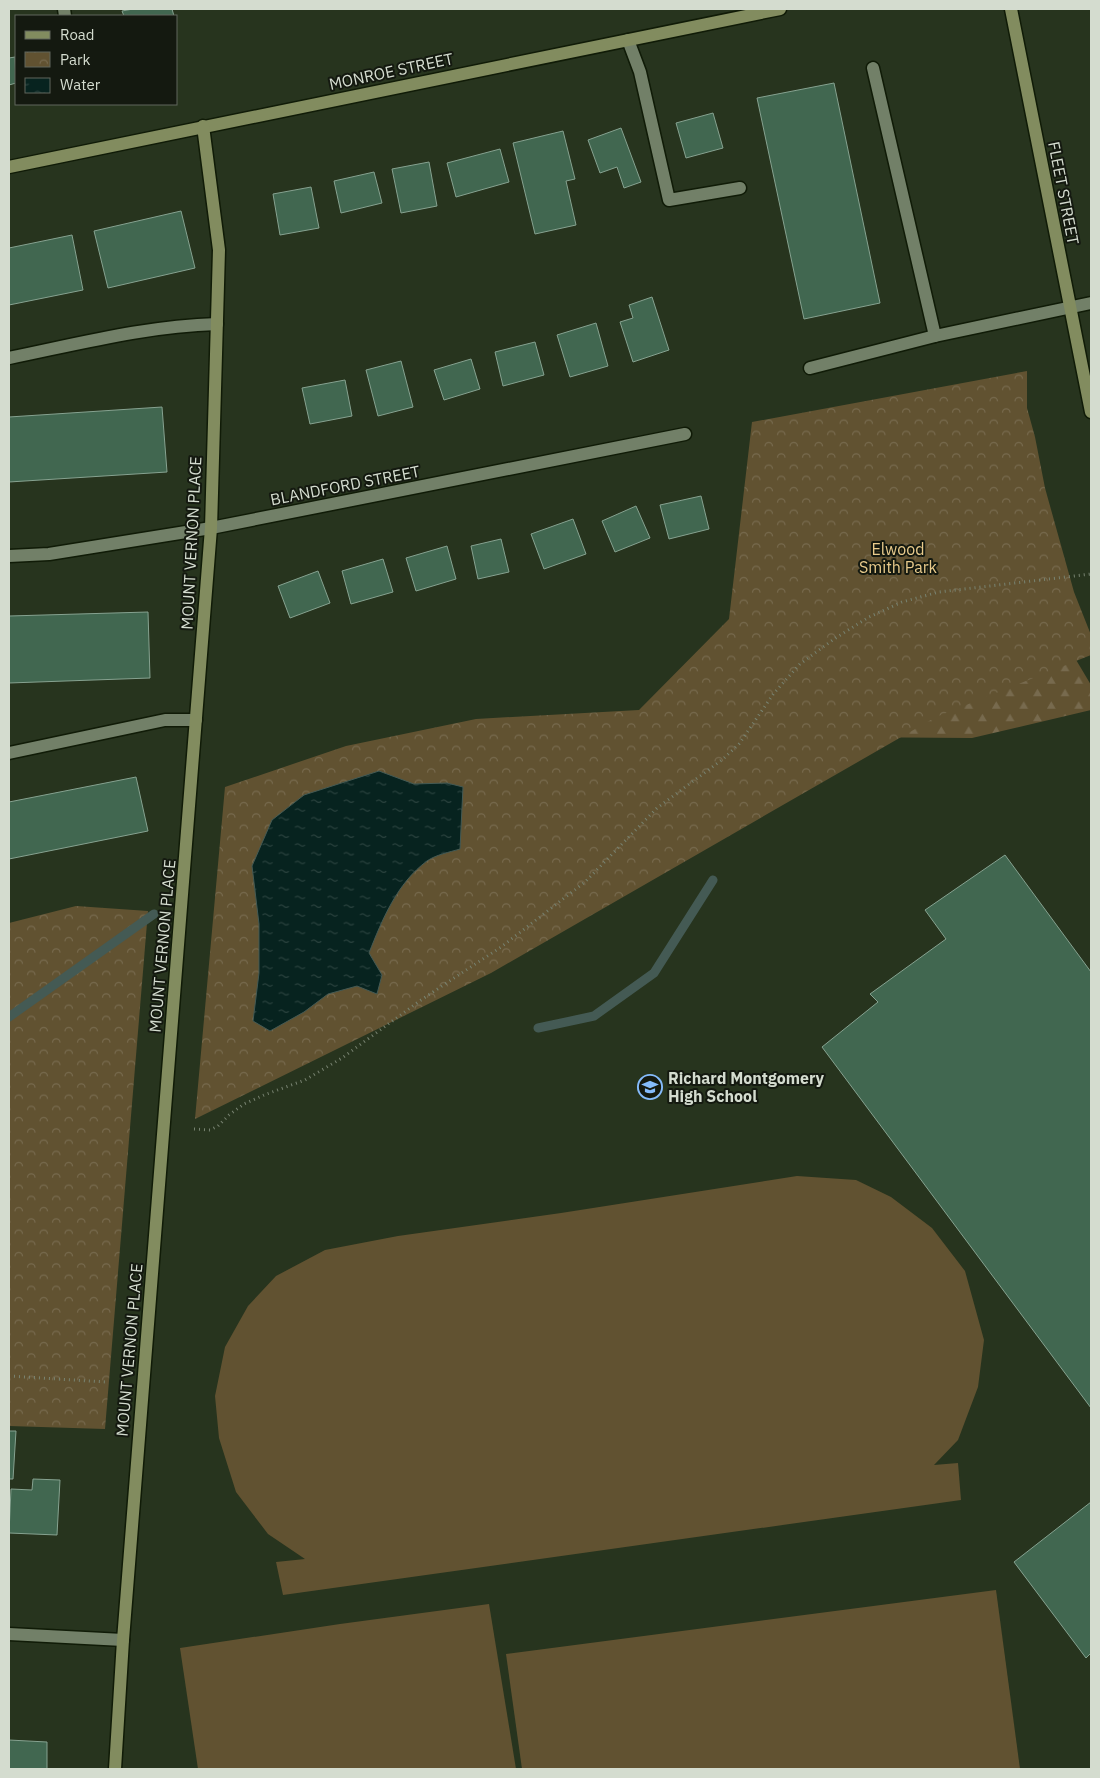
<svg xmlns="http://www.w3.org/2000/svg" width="1100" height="1778" font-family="'IBM Plex Sans',sans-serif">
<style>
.grass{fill:#615231}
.forest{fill:url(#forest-firs)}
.park{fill:url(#park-crowns)}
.water{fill:url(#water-ripples);stroke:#445a54}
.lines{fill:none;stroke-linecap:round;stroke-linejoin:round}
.stream{stroke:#445a54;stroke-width:9}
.building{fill:#416750;stroke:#86a290}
.lane-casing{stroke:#101b07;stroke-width:15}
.street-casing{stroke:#101b07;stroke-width:15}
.secondary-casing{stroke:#101b07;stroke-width:15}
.path{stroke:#788371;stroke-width:3;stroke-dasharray:1 4;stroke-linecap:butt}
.lane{stroke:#728068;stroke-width:12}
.street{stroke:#728068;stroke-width:12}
.secondary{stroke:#828c5f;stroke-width:12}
.labels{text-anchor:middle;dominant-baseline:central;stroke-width:4;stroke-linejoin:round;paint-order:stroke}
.street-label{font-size:16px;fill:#d4dccf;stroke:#141910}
.park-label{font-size:16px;fill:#e9cb8c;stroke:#141910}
.poi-label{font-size:16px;font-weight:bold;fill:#d4dccf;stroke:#141910;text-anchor:start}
</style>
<defs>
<pattern id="forest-firs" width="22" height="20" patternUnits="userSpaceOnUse" patternTransform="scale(1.25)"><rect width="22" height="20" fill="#615231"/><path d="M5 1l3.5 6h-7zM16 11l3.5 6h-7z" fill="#776a4e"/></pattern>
<pattern id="park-crowns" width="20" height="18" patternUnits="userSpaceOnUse" patternTransform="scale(1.25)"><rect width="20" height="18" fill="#615231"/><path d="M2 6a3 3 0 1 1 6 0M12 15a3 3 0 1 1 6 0" fill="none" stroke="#776a4e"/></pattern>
<pattern id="water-ripples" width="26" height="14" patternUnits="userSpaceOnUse" patternTransform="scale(1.25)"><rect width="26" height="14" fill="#07231f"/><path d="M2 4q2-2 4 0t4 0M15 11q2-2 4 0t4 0" fill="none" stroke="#2a423e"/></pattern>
</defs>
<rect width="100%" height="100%" fill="#27341e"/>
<g class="grass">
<path d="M797 1176 856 1180 891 1197 932 1228 965 1271 984 1340 978 1387 958 1440 934 1465 958 1463 961 1500 283 1595 276 1562 305 1559 268 1534 236 1492 219 1438 215 1396 225 1347 248 1306 276 1276 325 1250 398 1236 561 1213Z"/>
<path d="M996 1590 1020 1769H522L506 1654Z"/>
<path d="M489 1604 516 1769H198L180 1648 340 1624Z"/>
</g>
<path class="forest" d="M1044 606 1091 685V710L972 738 836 737Z"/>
<g class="park">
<path d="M1027 371V408L1035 437 1045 488 1074 592 1091 635V655L936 717 491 973 195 1119 225 787 346 746 476 719 639 710 729 619 752 422Z"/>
<path d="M76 906 148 911 105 1429 9 1426V923Z"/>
</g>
<path class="water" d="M379 771 414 784 447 783 463 787 460 849C450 852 435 855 427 861 397 883 382 920 369 953L382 975 377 994 357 986 328 994 304 1012 270 1031 253 1021 259 973V924L252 866 272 820 304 795Z"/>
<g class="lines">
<g class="stream">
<path d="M9 1017 154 914"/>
<path d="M538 1028 594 1016 654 973 713 880"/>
</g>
</g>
<g class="building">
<path d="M133 9H172L174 16H124L122 11Z"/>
<path d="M15 57 16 83 9 85V58Z"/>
<path d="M834 83 880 303 804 319 757 98Z"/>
<path d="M713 113 723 148 686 158 676 123Z"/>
<path d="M621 128 641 182 624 188 617 167 600 173 588 140Z"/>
<path d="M563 131 575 179 566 181 576 225 535 234 513 143Z"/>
<path d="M500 149 509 182 456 197 447 163Z"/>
<path d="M429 162 437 206 401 213 392 169Z"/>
<path d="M374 172 382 203 341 213 334 181Z"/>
<path d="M311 187 319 228 280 235 273 194Z"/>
<path d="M181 211 195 268 108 288 94 231Z"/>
<path d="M72 235 83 290 9 305V248Z"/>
<path d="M652 297 669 350 633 362 620 322 633 318 629 305Z"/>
<path d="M596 323 608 366 570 377 557 335Z"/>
<path d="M535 342 544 375 503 386 495 352Z"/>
<path d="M471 359 480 389 444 400 434 370Z"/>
<path d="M401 361 413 407 378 416 366 370Z"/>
<path d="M345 380 352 416 310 424 302 388Z"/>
<path d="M162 407 167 472 9 482V417Z"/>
<path d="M701 496 709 529 669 539 660 505Z"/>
<path d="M636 506 650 538 615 552 602 521Z"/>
<path d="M573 519 586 554 544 569 531 534Z"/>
<path d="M501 539 509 572 478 579 471 546Z"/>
<path d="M447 546 456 579 416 591 406 558Z"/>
<path d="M383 559 393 592 351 604 342 571Z"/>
<path d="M318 571 330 603 290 618 278 586Z"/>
<path d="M148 612 150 678 9 683V616Z"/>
<path d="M136 777 148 831 9 859V802Z"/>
<path d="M1005 855 1091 972V1408L822 1047 878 1002 870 994 946 939 925 910Z"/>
<path d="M9 1431H16L13 1479H9Z"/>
<path d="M33 1479 60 1480 57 1535 9 1533 11 1489 32 1490Z"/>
<path d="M1091 1502V1653L1086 1658 1014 1562Z"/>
<path d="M9 1740 47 1742V1769H9Z"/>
</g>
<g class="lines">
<defs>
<g id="lane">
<path d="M628 40 640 72 669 200 740 188"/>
<path d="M873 68 935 336 1091 303"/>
<path d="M9 358C78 344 146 326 217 324"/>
<path d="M810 368 935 336"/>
<path d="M9 753 165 720H196"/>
</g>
<g id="street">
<path d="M64 9 65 16"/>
<path d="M9 556 49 554 211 528 685 434"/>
<path d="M9 1634 123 1640"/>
</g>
<g id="secondary">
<path d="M1011 9 1091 412"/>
<path d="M9 167 780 9"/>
<path d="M115 1769 123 1640 211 528 219 250 203 126"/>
</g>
</defs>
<use href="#lane" class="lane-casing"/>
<use href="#street" class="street-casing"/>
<use href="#secondary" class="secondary-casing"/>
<g class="path">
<path d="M194 1129 210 1130 218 1126 229 1115 244 1104 264 1095 305 1080 342 1058 421 1000 501 947 585 882 657 808 723 759 739 744 774 693 800 664 834 639 869 617 902 602 939 592 1091 574"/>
<path d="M9 1376 106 1382"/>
</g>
<use href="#lane" class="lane"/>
<use href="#street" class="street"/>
<use href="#secondary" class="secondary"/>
</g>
<defs>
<symbol id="school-ring" viewBox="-11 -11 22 22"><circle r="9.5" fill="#141910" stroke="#85bbfb" stroke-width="1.5"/><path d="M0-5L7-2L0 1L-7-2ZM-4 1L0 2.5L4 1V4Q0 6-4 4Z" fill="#85bbfb"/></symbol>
</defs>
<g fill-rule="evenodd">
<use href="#school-ring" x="636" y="1073" width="28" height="28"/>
</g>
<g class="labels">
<g class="street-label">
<text transform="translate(391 71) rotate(-12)">MONROE STREET</text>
<text transform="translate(1064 193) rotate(79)">FLEET STREET</text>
<text transform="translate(345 485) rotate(-11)">BLANDFORD STREET</text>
<text transform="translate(191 543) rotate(-87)">MOUNT VERNON PLACE</text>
<text transform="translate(162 946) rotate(-85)">MOUNT VERNON PLACE</text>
<text transform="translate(129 1350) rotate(-85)">MOUNT VERNON PLACE</text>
</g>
<g class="park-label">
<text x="898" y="549">Elwood<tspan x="898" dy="18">Smith Park</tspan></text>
</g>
<g class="poi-label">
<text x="668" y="1078">Richard Montgomery<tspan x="668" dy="18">High School</tspan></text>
</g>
</g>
<rect width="1100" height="1778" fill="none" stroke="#d4dccf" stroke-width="20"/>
<rect x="15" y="15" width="162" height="90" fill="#141910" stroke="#61675c"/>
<rect x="25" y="31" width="25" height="8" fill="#828c5f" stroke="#61675c"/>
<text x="60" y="40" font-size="15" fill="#d4dccf">Road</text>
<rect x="25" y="52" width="25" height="15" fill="url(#park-crowns)" stroke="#61675c"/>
<text x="60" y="65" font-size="15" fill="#d4dccf">Park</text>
<rect x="25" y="78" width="25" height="15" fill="url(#water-ripples)" stroke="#61675c"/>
<text x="60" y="90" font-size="15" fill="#d4dccf">Water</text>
</svg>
